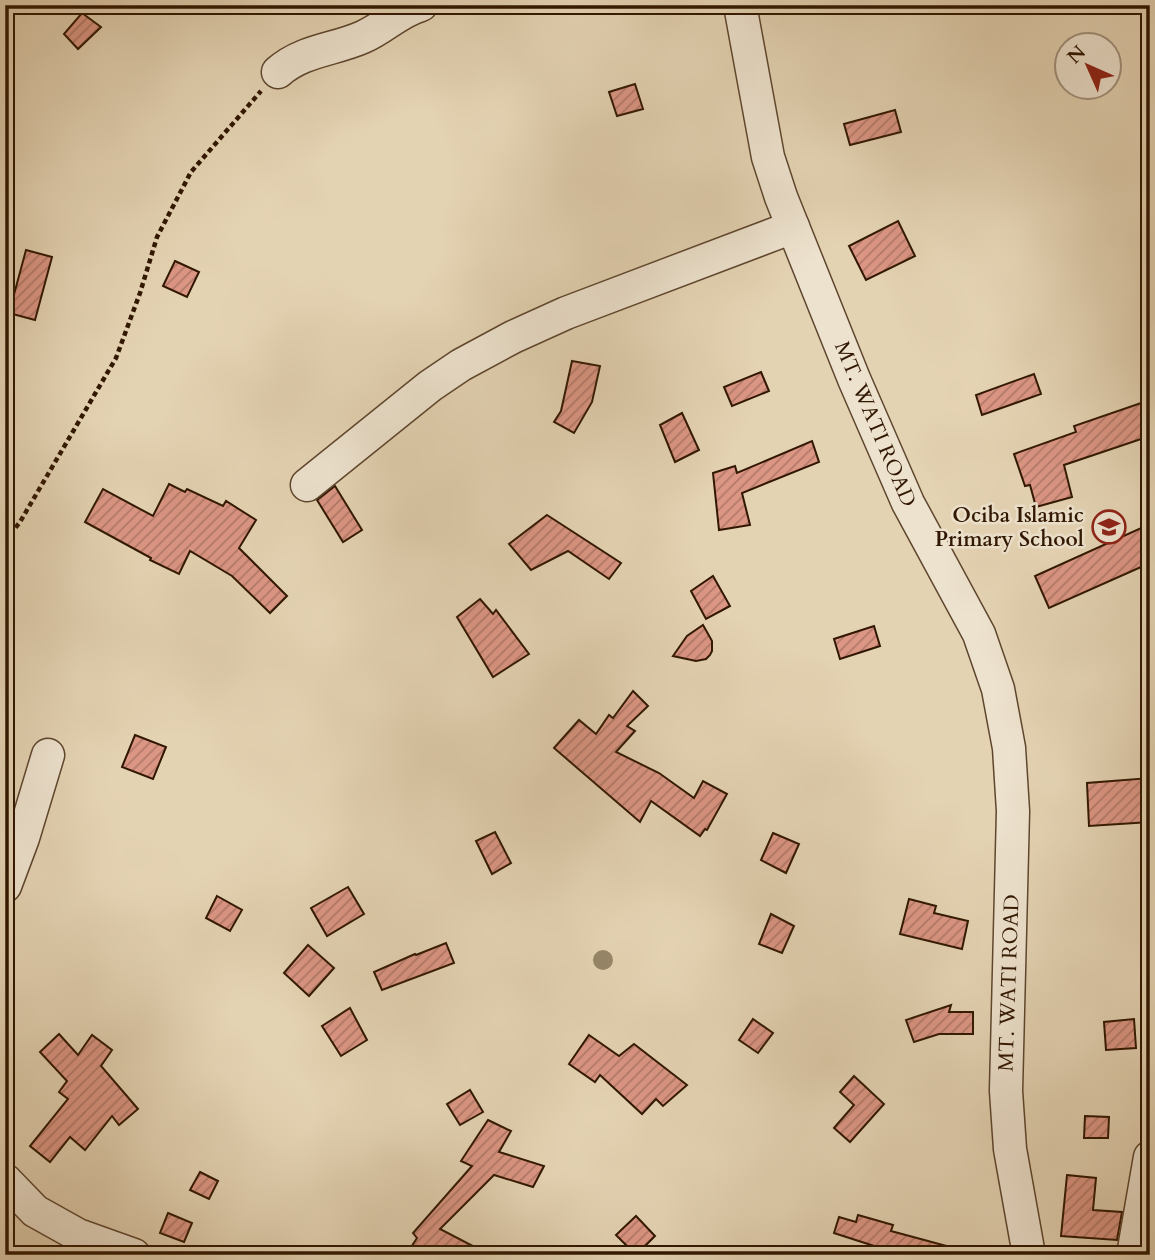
<svg xmlns="http://www.w3.org/2000/svg" width="1155" height="1260" font-family="Cardo,serif">
<style>
.building{fill:url(#building-hatch);stroke:#311701;stroke-width:2}
.lines{fill:none;stroke-linecap:round;stroke-linejoin:round}
.street-casing{stroke:#5e462e;stroke-width:35}
.path{stroke:#311701;stroke-width:4.5;stroke-dasharray:5 3.5;stroke-linecap:butt}
.street{stroke:#ede2ce;stroke-width:32}
.tree{fill:#968769}
.labels{text-anchor:middle;dominant-baseline:central;stroke-width:5;stroke-linejoin:round;paint-order:stroke}
.street-label{font-size:21px;fill:#311701;stroke:#ede2ce}
.poi-label{font-size:21px;font-weight:bold;fill:#311701;stroke:#ede2ce;text-anchor:end}
</style>
<defs>
<pattern id="building-hatch" width="6" height="6" patternUnits="userSpaceOnUse" patternTransform="scale(1.75)"><rect width="6" height="6" fill="#dc9684"/><path d="M-1 1l2-2M0 6l6-6M5 7l2-2" fill="none" stroke="#b3796a"/></pattern>
</defs>
<rect width="100%" height="100%" fill="#e4d3b3"/>
<filter id="stains"><feTurbulence type="fractalNoise" baseFrequency=".00286" numOctaves="4"/><feColorMatrix values="0 0 0 0 .2 0 0 0 0 .09 0 0 0 0 .02 0 0 0 .5 -.17"/></filter>
<radialGradient id="worn" r=".72"><stop offset=".6" stop-color="#630" stop-opacity="0"/><stop offset="1" stop-color="#630" stop-opacity=".3"/></radialGradient>
<g class="building">
<path d="M82 13 101 27 78 49 64 34Z"/>
<path d="M635 84 643 109 617 116 609 92Z"/>
<path d="M895 110 901 132 850 145 844 124Z"/>
<path d="M898 221 915 256 866 280 849 246Z"/>
<path d="M26 250 52 257 35 320 9 313Z"/>
<path d="M175 261 199 272 187 297 163 286Z"/>
<path d="M572 361 600 366 592 402 574 433 554 422 561 411Z"/>
<path d="M761 372 769 391 732 406 724 387Z"/>
<path d="M1034 374 1041 394 982 415 976 395Z"/>
<path d="M1150 400V436L1064 465 1072 497 1036 507 1030 485 1025 486 1014 454 1076 432 1074 426Z"/>
<path d="M682 413 699 450 675 462 660 425Z"/>
<path d="M812 441 819 462 742 493 750 525 719 530 713 473 735 466 737 473Z"/>
<path d="M169 484 185 492 187 489 223 506 226 501 256 520 239 548 287 596 270 613 232 576 190 551 179 574 150 560 151 558 85 522 103 489 153 516Z"/>
<path d="M335 486 362 530 343 542 317 500Z"/>
<path d="M547 515 621 563 609 579 568 551 531 570 509 544Z"/>
<path d="M1150 524V563L1049 608 1035 576Z"/>
<path d="M713 576 730 606 706 619 691 591Z"/>
<path d="M480 599 493 614 496 610 529 654 493 677 457 617Z"/>
<path d="M703 625 712 641V651L710 655 706 659 696 661 673 656 687 636Z"/>
<path d="M874 626 880 646 840 659 834 639Z"/>
<path d="M633 691 648 706 627 726 635 731 616 752 659 773 694 798 703 781 727 794 707 830 705 829 700 836 651 801 640 822 554 748 579 720 596 734 609 715 613 718Z"/>
<path d="M135 735 166 747 153 779 122 767Z"/>
<path d="M1150 778V822L1089 826 1087 783Z"/>
<path d="M495 832 511 863 492 874 476 841Z"/>
<path d="M773 833 799 844 786 873 761 860Z"/>
<path d="M348 887 364 914 327 936 311 908Z"/>
<path d="M217 896 242 910 230 931 206 918Z"/>
<path d="M909 899 936 906 934 913 968 921 962 949 900 934Z"/>
<path d="M771 914 794 926 782 953 759 944Z"/>
<path d="M446 943 454 963 382 990 374 972 415 954 416 955Z"/>
<path d="M308 945 334 968 309 996 284 973Z"/>
<path d="M951 1005 949 1012H973V1034H939L914 1042 906 1020Z"/>
<path d="M350 1008 367 1040 341 1056 322 1026Z"/>
<path d="M753 1019 773 1033 758 1053 739 1040Z"/>
<path d="M1134 1019 1136 1048 1106 1050 1104 1022Z"/>
<path d="M59 1034 78 1055 92 1035 112 1050 101 1066 138 1109 119 1125 112 1116 85 1150 70 1137 50 1162 30 1146 68 1099 59 1092 67 1081 40 1052Z"/>
<path d="M589 1035 619 1056 634 1044 687 1085 663 1106 656 1099 642 1114 600 1075 595 1082 569 1064Z"/>
<path d="M854 1076 884 1104 850 1142 834 1128 854 1105 840 1092Z"/>
<path d="M470 1090 483 1112 460 1125 447 1104Z"/>
<path d="M1085 1116 1109 1117 1108 1138H1084Z"/>
<path d="M488 1120 511 1131 499 1152 544 1166 533 1187 494 1175 440 1229 490 1255H406L417 1238 413 1233 472 1166 461 1161Z"/>
<path d="M200 1172 218 1181 209 1199 190 1190Z"/>
<path d="M1067 1175 1096 1178 1093 1210 1122 1212 1117 1240 1061 1236Z"/>
<path d="M168 1213 192 1223 184 1242 160 1233Z"/>
<path d="M858 1215 893 1225 891 1231 954 1248 953 1255H902L834 1233 839 1217 856 1222Z"/>
<path d="M636 1216 655 1236 636 1255 616 1235Z"/>
</g>
<g class="lines">
<defs>
<g id="street">
<path d="M740 5 768 157 781 197 854 379 908 503 979 634 998 689 1009 748 1013 811 1006 1091 1010 1149 1029 1255"/>
<path d="M278 72C303 50 334 50 363 37 384 28 399 11 421 5"/>
<path d="M307 485 430 386 461 365 513 337 566 313 793 227"/>
<path d="M5 886 23 838 48 755"/>
<path d="M5 1180 35 1211 78 1235 134 1255"/>
<path d="M1133 1255 1150 1157"/>
</g>
</defs>
<use href="#street" class="street-casing"/>
<path class="path" d="M5 541 20 522 116 358 140 293 157 237 191 172 261 91"/>
<use href="#street" class="street"/>
</g>
<circle class="tree" cx="603" cy="960" r="10"/>
<defs>
<symbol id="school-ring" viewBox="-11 -11 22 22"><circle r="9.5" fill="#ede2ce" stroke="#8f2418" stroke-width="1.5"/><path d="M0-5L7-2L0 1L-7-2ZM-4 1L0 2.5L4 1V4Q0 6-4 4Z" fill="#8f2418"/></symbol>
</defs>
<g fill-rule="evenodd">
<use href="#school-ring" x="1090" y="508" width="38" height="38"/>
</g>
<g class="labels">
<g class="street-label">
<text transform="translate(875 424) rotate(67)">MT. WATI ROAD</text>
<text transform="translate(1009 983) rotate(-88)">MT. WATI ROAD</text>
</g>
<g class="poi-label">
<text x="1084" y="515">Ociba Islamic<tspan x="1084" dy="24">Primary School</tspan></text>
</g>
</g>
<rect width="1155" height="1260" fill="none" stroke="#e4d3b3" stroke-width="28"/>
<rect x="7" y="7" width="1141" height="1246" fill="none" stroke="#311701" stroke-width="3.5"/>
<rect x="14" y="14" width="1127" height="1232" fill="none" stroke="#311701" stroke-width="2"/>
<g transform="translate(1088 66) rotate(315)"><circle r="33" fill="#ede2ce" stroke="#a2917c" stroke-width="2"/>
<path d="M0-5L12 26L0 18L-12 26Z" fill="#8f2418"/>
<text y="-10" font-size="19" font-weight="bold" text-anchor="middle" fill="#311701">N</text>
</g>
<rect width="100%" height="100%" filter="url(#stains)"/>
<rect width="100%" height="100%" fill="url(#worn)"/>
</svg>
